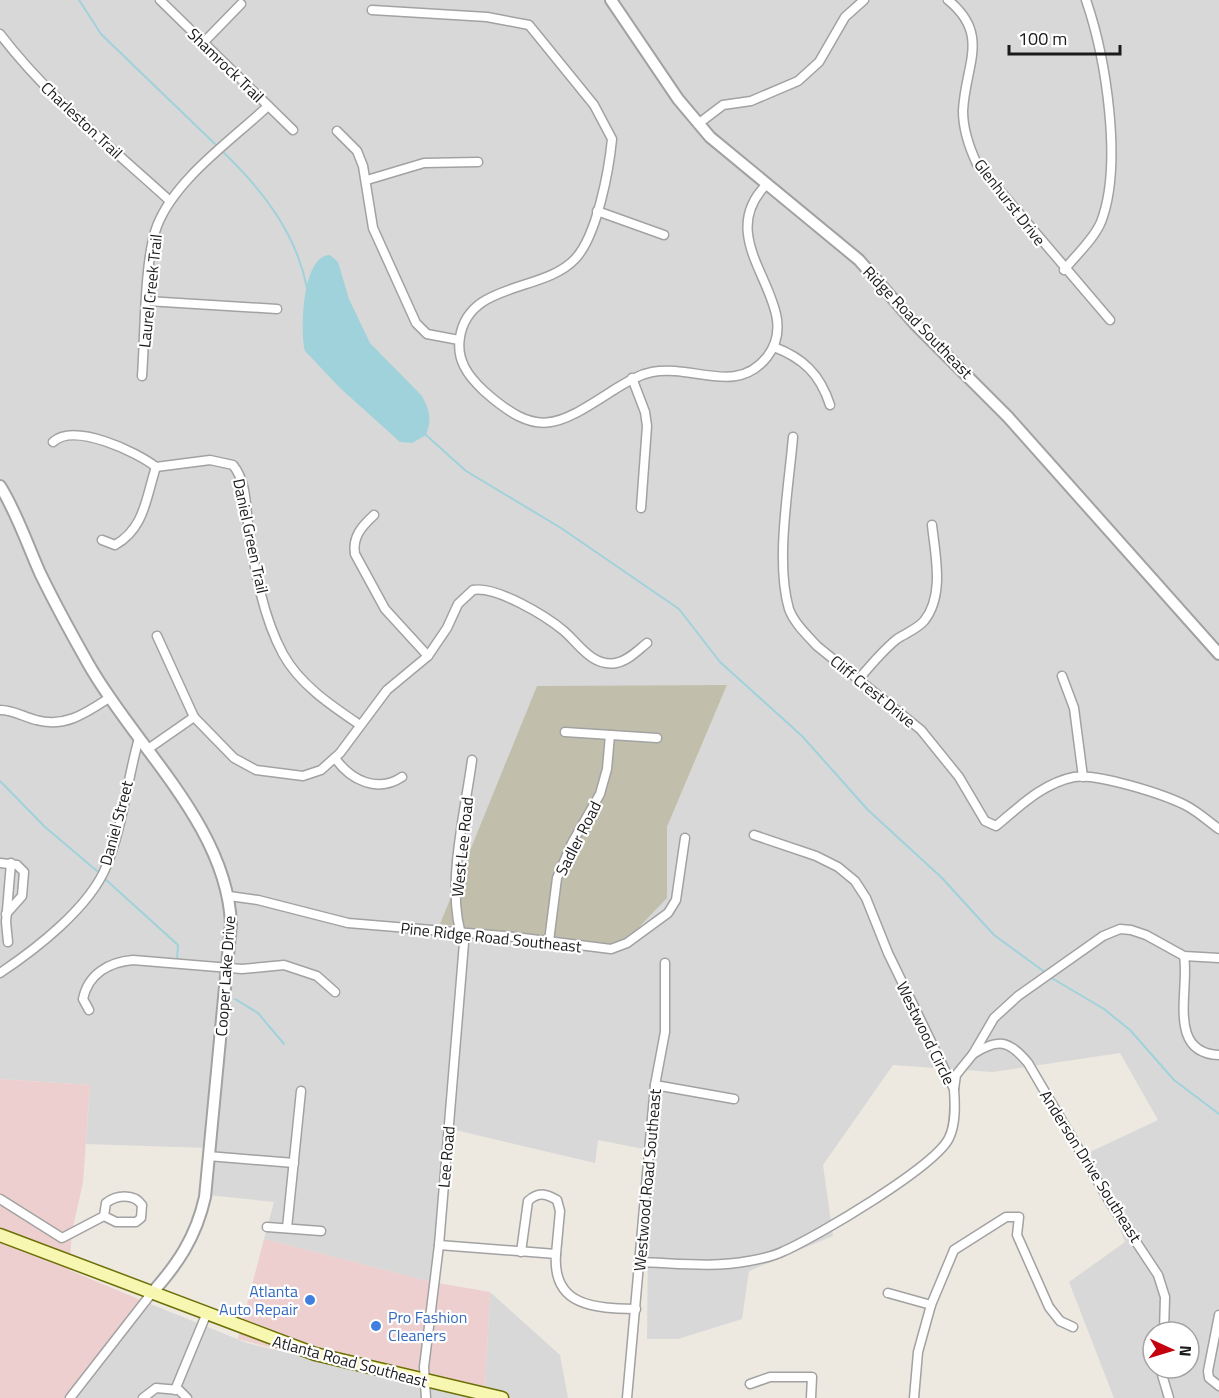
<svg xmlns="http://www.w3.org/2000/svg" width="1219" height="1398" font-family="'Titillium Web',sans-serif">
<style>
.residential{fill:#d9d8d8;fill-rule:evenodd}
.commercial{fill:#eecfd0}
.construction{fill:#c1bfac}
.water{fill:#a0d2db}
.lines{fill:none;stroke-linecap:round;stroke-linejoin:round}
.stream{stroke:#a0d2db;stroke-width:2}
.minor-casing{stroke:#a2a2a2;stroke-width:11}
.tertiary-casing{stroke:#a2a2a2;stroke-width:14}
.secondary-casing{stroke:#6b6f05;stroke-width:15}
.minor{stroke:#fff;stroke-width:8}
.tertiary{stroke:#fff;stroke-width:10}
.secondary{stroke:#f8f7b2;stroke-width:12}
.shop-dot{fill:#3f7fe0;stroke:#fff;stroke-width:2}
.labels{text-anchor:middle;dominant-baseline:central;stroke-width:4.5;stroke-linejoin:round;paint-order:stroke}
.street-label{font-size:16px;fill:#1b1b1b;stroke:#fff}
.shop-label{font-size:16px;fill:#366cbe;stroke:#fff;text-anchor:end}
</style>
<rect width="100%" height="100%" fill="#ede8e0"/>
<g class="residential">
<path d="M0 0H1219V1398H1114L1069 1282 1125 1242 1090 1152 1158 1120 1120 1053 993 1072 893 1065 823 1165 833 1236 749 1271 742 1319 678 1339H647L649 1150 598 1140 595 1163 447 1128 432 1282 264 1239 274 1202 208 1195 210 1148 86 1144 90 1085 0 1079ZM727 685 667 827V898L453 925 441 924ZM1153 1332H1189V1368H1153Z"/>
<path d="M490 1292 560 1355 568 1398H72L143 1301 247 1343 329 1363 485 1389Z"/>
</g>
<g class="commercial">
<path d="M0 1079 90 1085 83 1182 72 1232 69 1270 143 1301 72 1398H0Z"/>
<path d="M264 1239 432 1282 490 1292 485 1390 329 1363 238 1339Z"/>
</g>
<path class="construction" d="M727 685 667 827V898L618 949 440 924 537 686Z"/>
<path class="water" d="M330 255 338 262 349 299 370 343 422 396C430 411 432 419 426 435L412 443 400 442 340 388 305 351C300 331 302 255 330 255Z"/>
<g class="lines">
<g class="stream">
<path d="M79 0 101 34 217 146"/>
<path d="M221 150C261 188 296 232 307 288"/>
<path d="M426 435 466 471 561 528 679 609 720 662 802 736 868 810 942 878 994 935 1046 973"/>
<path d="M0 781 45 827 97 871"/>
<path d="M104 878 178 945 177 959"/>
<path d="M1050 977 1104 1009 1130 1030 1174 1080 1219 1114"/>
<path d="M235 999 258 1013 284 1044"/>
</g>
<defs>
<g id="minor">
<path d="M160 0 293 130"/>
<path d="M948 0C991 35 965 65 963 111 963 130 969 147 977 164L1110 320"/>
<path d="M372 10 487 17 529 25 594 105 612 139C609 170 597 236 575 259 543 293 469 281 460 337 456 360 468 376 484 391 538 439 556 427 612 391 625 383 637 375 652 372 693 364 736 396 767 357 809 304 708 244 766 185"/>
<path d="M0 34C48 97 112 148 170 201"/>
<path d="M203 43 241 4"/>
<path d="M698 124 723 105 751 101 798 81 819 62 845 17 864 0"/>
<path d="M337 131 357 151 363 166 373 228 416 323 427 334 459 340"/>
<path d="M367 180 424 163 478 162"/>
<path d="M597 211 664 235"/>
<path d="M1064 270C1076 255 1094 239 1101 222 1123 165 1106 58 1086 0"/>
<path d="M147 301 277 309"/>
<path d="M774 347C803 358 820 374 830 405"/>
<path d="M142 376C145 337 144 260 157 226 175 179 232 140 268 106"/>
<path d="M632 378 645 412 647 426 641 508"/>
<path d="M793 437C789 486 775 562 789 609 794 623 807 635 817 646L921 730 959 777 985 821 996 826C1019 807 1043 783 1074 777 1097 773 1163 794 1185 805 1197 811 1208 821 1219 829"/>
<path d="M53 442C74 422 137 452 156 467L210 460 233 465C248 484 245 508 249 531 255 571 263 617 283 654 300 685 332 706 360 725"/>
<path d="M374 515C362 526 352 537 355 554L385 609 428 656"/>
<path d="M102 540 115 545C145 528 146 497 156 467"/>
<path d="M157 636 194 717 234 758 256 770 303 776 321 770 340 753 387 690 428 656 447 628 458 604 473 590C497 586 546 616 564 631 579 644 592 667 616 663 628 661 638 650 647 643"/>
<path d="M1062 676 1074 708 1083 777"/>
<path d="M858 680C870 666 882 651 897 639 906 633 917 629 924 621 945 595 935 554 932 525"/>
<path d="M0 710C13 710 24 717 36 720 65 728 86 713 109 698"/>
<path d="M565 732 657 738"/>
<path d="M148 749 194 717"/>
<path d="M335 758C351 781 378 793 402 777"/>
<path d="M0 863 17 865 24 872 22 896 6 914"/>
<path d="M229 896 258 900 348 923 515 937 611 949 627 943 668 913 676 900 685 838"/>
<path d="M549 941 557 878 572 843 600 794 607 769 610 735"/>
<path d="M8 942 6 922 11 863"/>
<path d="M1184 956C1190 989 1166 1053 1219 1055"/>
<path d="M0 973C36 949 89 908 106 867 123 827 127 780 139 738"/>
<path d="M89 1010 83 999C88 974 109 962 133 960L242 969 284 965 317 976 335 992"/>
<path d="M973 1054C998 1038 1009 1040 1028 1063L1111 1204 1158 1275 1165 1297 1164 1332"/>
<path d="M655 1085 734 1099"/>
<path d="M954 1089 956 1075 973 1054 994 1018 1018 996 1103 936 1120 929 1131 930 1146 935 1184 956 1219 958"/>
<path d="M208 1156 294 1163"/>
<path d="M0 1199 62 1238 104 1216 116 1222H136L141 1218 142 1205C134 1193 116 1195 106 1203L104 1216"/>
<path d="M267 1227 321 1231"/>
<path d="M287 1228 301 1091"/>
<path d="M439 1245 556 1254C552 1307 595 1308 636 1309"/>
<path d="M521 1252 528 1201C538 1192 545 1193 557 1200L560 1211 556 1254"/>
<path d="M640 1262C675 1263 714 1268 749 1261 761 1259 774 1256 784 1251 816 1237 935 1167 949 1138 956 1124 955 1104 954 1089L888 953 866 898 855 881 838 867 816 856 754 835"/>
<path d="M888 1293 931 1305"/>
<path d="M1219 1315 1208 1371 1209 1378 1219 1386"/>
<path d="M1160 1368 1169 1398"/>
<path d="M750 1384 770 1377H812L811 1398"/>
<path d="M175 1390 206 1315"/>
<path d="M70 1398 151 1294"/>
<path d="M143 1398 156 1388 179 1390 187 1398"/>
<path d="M426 1398 424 1367 439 1245 464 943C444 892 465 814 472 760"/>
<path d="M627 1398 655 1085 665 1032V963"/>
<path d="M914 1398 918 1352 931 1305 954 1250 1006 1217H1019L1017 1235 1049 1307 1060 1321 1073 1327"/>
</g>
<g id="tertiary">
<path d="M611 0 678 99 710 137 859 260 915 324 1008 417 1219 654"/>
<path d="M0 486C17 513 27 544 40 573 55 604 72 635 89 665 135 746 227 826 231 924L205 1197C196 1237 178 1264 151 1294"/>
</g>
<path id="secondary" d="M0 1235 315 1354 502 1398"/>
</defs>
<use href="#minor" class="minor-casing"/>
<use href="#tertiary" class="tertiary-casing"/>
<use href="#secondary" class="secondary-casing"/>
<use href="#minor" class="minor"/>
<use href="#tertiary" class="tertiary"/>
<use href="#secondary" class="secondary"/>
</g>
<g class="shop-dot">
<circle cx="310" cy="1300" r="6"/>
<circle cx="376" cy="1326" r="6"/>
</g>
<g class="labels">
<g class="street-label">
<text transform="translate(226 65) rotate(44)">Shamrock Trail</text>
<text transform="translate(82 120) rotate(43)">Charleston Trail</text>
<text transform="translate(1010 202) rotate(52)">Glenhurst Drive</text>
<text transform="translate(150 291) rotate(-84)">Laurel Creek Trail</text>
<text transform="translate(918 322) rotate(46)">Ridge Road Southeast</text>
<text transform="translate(251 536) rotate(78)">Daniel Green Trail</text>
<text transform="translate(873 691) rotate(39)">Cliff Crest Drive</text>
<text transform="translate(116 823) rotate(-75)">Daniel Street</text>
<text transform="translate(578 838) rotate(-63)">Sadler Road</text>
<text transform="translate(462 847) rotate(-84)">West Lee Road</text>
<text transform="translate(491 937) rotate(6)">Pine Ridge Road Southeast</text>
<text transform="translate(225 976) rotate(-86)">Cooper Lake Drive</text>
<text transform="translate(926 1033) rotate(64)">Westwood Circle</text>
<text transform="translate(446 1157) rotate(-85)">Lee Road</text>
<text transform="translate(1091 1166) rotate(58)">Anderson Drive Southeast</text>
<text transform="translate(647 1180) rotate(-85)">Westwood Road Southeast</text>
<text transform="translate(350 1361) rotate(15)">Atlanta Road Southeast</text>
</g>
<g class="shop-label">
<text x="298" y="1291">Atlanta<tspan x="298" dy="18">Auto Repair</tspan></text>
<text x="388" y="1317" text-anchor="start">Pro Fashion<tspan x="388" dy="18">Cleaners</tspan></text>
</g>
</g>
<g transform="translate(1171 1350) rotate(94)"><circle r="28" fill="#ffffff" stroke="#a4a4a4" stroke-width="1.5"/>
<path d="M0-4.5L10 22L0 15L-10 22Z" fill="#c50110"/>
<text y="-9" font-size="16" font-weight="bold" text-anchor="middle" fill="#1b1b1b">N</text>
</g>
<path d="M1009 45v9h111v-9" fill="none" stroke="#1b1b1b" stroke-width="3"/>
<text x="1018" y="45" font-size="18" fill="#1b1b1b" stroke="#ffffff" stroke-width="4.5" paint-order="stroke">100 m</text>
</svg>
